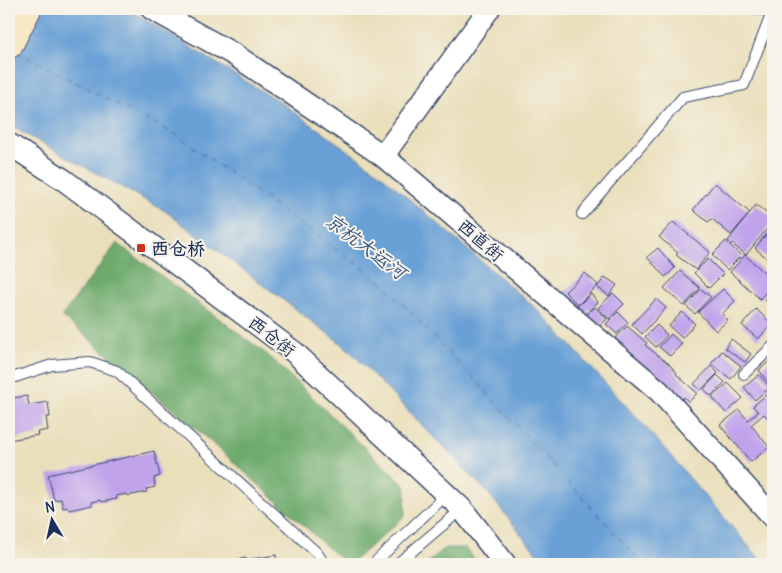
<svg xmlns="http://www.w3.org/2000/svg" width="782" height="573" font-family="Delius,'LXGW WenKai TC',sans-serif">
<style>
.forest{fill:#6daa6c;stroke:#446c65}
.water{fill:#69a0d6;stroke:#42689a}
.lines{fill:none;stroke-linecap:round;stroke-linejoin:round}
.ferry{stroke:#365788;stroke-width:1;stroke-dasharray:6 5;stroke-linecap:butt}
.building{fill:#c0a3eb}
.lane-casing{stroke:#3a496c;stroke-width:12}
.street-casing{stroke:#3a496c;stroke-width:24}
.secondary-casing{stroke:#3a496c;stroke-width:30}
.lane{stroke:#fff;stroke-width:10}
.street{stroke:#fff;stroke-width:21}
.secondary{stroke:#f8e8c3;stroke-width:28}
.poi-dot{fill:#c8321e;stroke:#f7f3e8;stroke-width:2}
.labels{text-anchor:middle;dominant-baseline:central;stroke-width:4;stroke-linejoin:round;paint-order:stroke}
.street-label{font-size:18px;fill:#1b2f5e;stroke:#f7f3e8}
.poi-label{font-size:18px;font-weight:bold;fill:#1b2f5e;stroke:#f7f3e8;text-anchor:start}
.water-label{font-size:19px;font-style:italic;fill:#365788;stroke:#f7f3e8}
</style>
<rect width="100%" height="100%" fill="#f7f3e8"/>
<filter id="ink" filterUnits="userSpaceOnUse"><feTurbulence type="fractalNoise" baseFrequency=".02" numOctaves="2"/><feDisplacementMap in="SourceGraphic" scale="10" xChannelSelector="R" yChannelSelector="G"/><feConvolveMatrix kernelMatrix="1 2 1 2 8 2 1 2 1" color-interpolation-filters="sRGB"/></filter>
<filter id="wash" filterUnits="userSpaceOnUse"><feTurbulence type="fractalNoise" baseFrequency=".0096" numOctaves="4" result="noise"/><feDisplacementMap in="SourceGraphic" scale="20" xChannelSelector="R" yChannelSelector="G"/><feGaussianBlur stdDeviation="1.12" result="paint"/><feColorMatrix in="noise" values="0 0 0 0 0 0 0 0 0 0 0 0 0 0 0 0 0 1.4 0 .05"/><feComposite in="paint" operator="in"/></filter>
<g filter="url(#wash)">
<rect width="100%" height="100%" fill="#eadfbb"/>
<g class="forest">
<path d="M117 243 268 355 406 487 405 516 350 564H346L217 447 62 316Z"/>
<path d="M445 548H465L479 564H426Z"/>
</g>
<path class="water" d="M9 9H128L283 104 378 172 540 312 651 433 764 564H545L489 494 347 348 165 211 9 125Z"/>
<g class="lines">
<path class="ferry" d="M17 52 175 134 382 282 477 382 643 564"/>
</g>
<g id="blocks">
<g class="building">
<path d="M715 183 750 213 731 235 712 219 708 222 693 210Z"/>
<path d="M756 205 773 218V221L746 255 728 241Z"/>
<path d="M673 222 710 252 696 270 676 255 678 253 659 237Z"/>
<path d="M773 226V264L755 248Z"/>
<path d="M726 241 741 256 727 270 712 255Z"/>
<path d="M658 248 675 268 665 277 647 257Z"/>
<path d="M745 255 773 280V284L760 299 730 272Z"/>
<path d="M708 259 723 274 709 288 694 273Z"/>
<path d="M680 271 700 288 684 306 664 288Z"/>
<path d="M585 273 598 285 578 305 565 292Z"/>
<path d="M605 277 617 285 609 296 597 287Z"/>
<path d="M701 289 711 297 695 314 686 306Z"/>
<path d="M723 289 735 301 722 314 728 320 716 331 698 312Z"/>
<path d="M773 290V308L765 300Z"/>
<path d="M613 293 624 304 609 319 598 308Z"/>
<path d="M591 294 598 302 584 315 576 307Z"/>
<path d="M656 299 666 308 642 334 632 324Z"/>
<path d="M595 307 607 319 595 331 583 319Z"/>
<path d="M756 309 772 324 758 339 742 325Z"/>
<path d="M618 312 628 322 617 334 606 324Z"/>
<path d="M682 312 695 324 682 338 669 326Z"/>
<path d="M657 325 667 335 656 347 645 337Z"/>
<path d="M627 326 647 343 645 345 668 363 677 373 676 374 697 393 689 402 684 397 679 403 610 344Z"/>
<path d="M671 334 682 344 670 356 659 347Z"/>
<path d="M731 339 751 354 745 362 725 348Z"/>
<path d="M722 351 741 366 731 379 711 364Z"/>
<path d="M773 358V383L770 385 759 370Z"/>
<path d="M711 366 718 373 701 390 694 384Z"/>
<path d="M717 375 725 382 711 396 704 389Z"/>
<path d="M759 375 770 387 755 400 744 387Z"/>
<path d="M728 383 743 398 726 413 712 397Z"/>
<path d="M773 389V420L772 422 764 414 751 425 769 447 751 462 720 425 739 410 748 420 758 412 753 406Z"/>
<path d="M9 393H11L12 398 27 396 29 405 48 402 50 417H46L48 430 37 432 38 435 9 440Z"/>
<path d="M154 451 160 476 154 478 155 487 146 489 147 492 127 496V494L116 496 117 499 101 502 100 500 91 502 92 505 69 510 68 507 63 508 61 499 54 500 48 475Z"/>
<path d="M276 555 277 564H251V559Z"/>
<path d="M246 558 247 564H219V562Z"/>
</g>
</g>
</g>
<g filter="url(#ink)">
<use href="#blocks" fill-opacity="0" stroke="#3a496c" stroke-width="1"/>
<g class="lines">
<defs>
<g id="lane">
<path d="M749 9 773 10"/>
<path d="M582 214 683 97 744 85 773 10"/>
<path d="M744 374 773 346"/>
<path d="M9 379 52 365 90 362 117 371 317 553 324 564"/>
<path d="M373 564 446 495"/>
<path d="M397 564 462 509"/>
</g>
<g id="street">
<path d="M152 9 235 55 383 156 659 391 773 517"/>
<path d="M9 144 64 180 294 352 462 509 505 564"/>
<path d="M383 156 489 9"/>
</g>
<path id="secondary" d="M9 44 27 9"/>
</defs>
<use href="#lane" class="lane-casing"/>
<use href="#street" class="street-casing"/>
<use href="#secondary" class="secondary-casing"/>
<use href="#lane" class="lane"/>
<use href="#street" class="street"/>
<use href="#secondary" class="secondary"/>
</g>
</g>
<rect class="poi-dot" x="136" y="243" width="10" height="10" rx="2.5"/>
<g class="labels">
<g class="street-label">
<text transform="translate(481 240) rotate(41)">西直街</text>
<text transform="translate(272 336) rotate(38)">西仓街</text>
</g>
<g class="poi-label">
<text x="151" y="248">西仓桥</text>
</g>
<g class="water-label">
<text transform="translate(366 246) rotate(37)">京杭大运河</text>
</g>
</g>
<rect width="782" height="573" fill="none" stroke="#f7f3e8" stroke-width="30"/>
<g transform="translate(52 520) rotate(351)" stroke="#f7f3e8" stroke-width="4" paint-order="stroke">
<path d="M0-4L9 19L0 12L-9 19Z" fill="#1b2f5e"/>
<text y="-8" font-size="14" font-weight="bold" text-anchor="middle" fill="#1b2f5e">N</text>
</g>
</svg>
